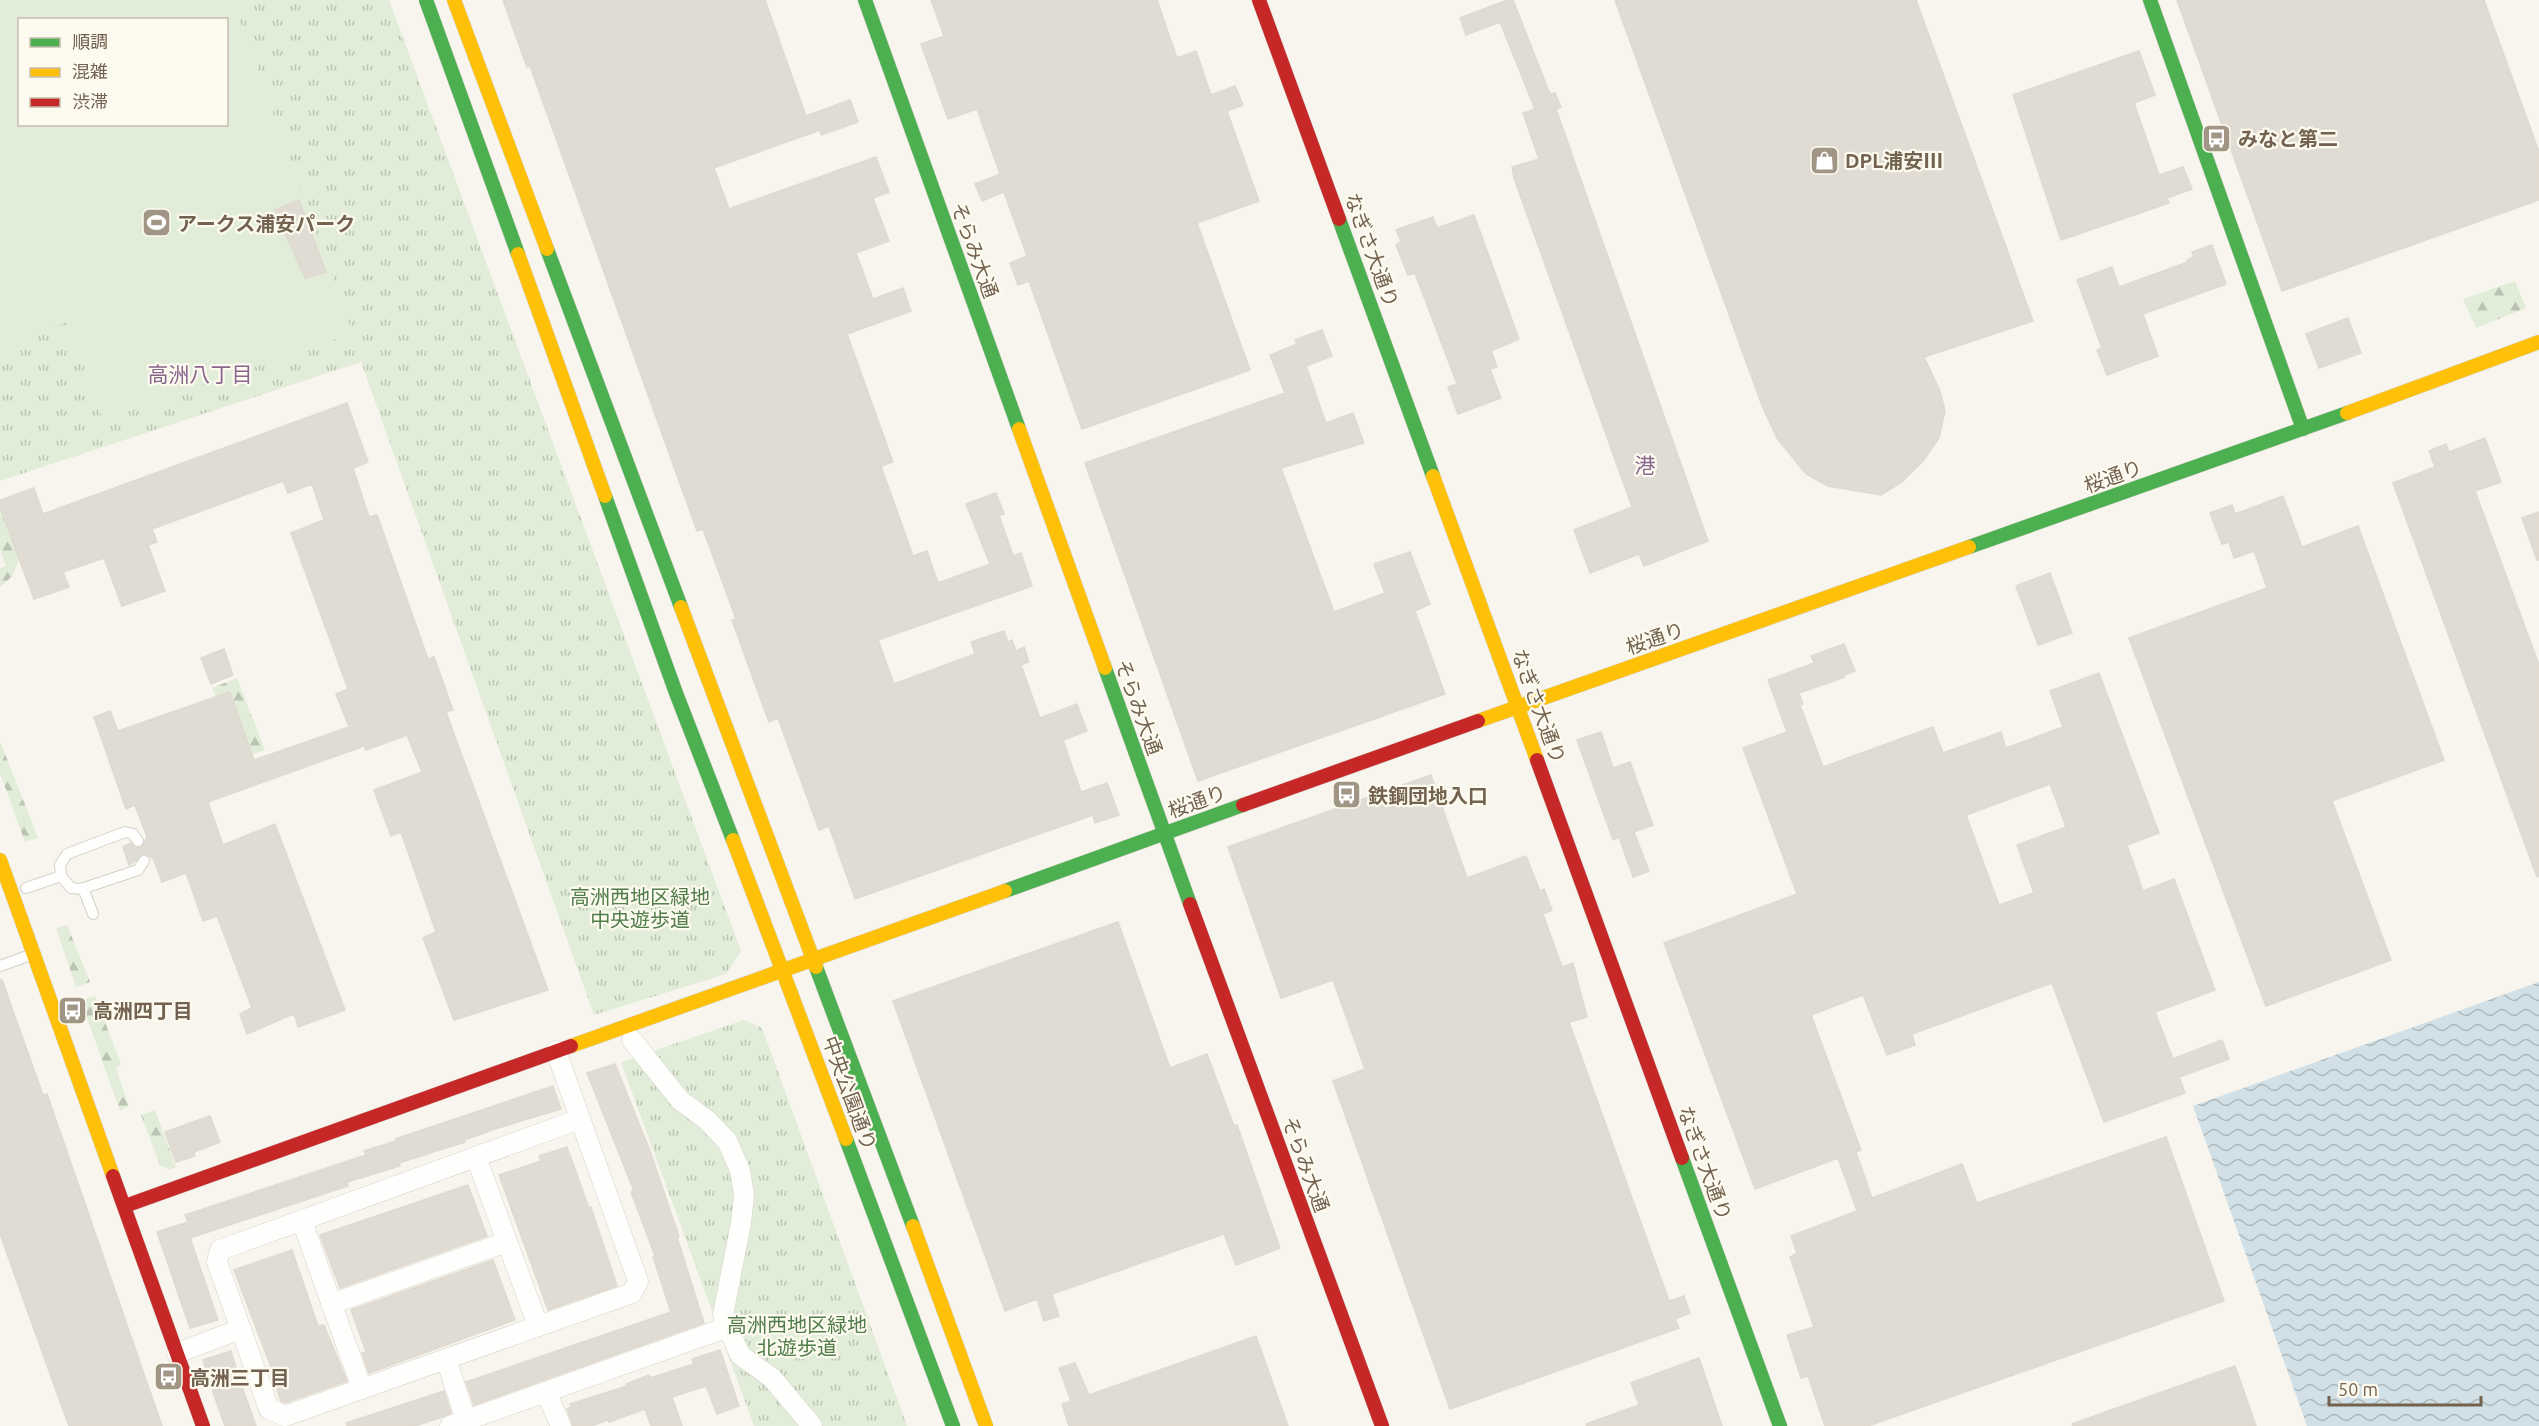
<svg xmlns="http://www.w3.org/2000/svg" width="2539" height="1426" font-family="Ubuntu,'Noto Sans JP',sans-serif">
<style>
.forest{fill:url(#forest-firs)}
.park{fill:url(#park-tufts)}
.pitch{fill:#e1edd9;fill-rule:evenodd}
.water{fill:url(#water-waves)}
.building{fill:#e0dbd3;stroke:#dfdad0;stroke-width:1.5;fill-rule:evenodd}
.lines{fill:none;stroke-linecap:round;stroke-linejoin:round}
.lane-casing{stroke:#d6d2cb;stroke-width:12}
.street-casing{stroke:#d6d2cb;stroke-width:21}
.fast-casing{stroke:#d6d2cb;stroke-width:15}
.slow-casing{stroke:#d6d2cb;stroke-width:15}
.jam-casing{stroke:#d6d2cb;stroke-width:15}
.lane{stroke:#fefefc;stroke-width:10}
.street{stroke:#fefefc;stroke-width:20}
.fast{stroke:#4caf50;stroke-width:14}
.slow{stroke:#ffc107;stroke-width:14}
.jam{stroke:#c62828;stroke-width:14}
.labels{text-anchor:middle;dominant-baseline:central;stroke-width:4.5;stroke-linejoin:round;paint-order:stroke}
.poi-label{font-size:20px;font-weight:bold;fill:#73624f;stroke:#fdfaef;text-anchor:start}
.street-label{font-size:20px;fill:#73624f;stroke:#fdfaef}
.park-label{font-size:20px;fill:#517d4b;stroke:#fdfaef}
.neighbourhood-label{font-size:21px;fill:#89668e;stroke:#fdfaef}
</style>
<defs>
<pattern id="forest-firs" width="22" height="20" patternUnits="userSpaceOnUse" patternTransform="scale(1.5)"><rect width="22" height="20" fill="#e1edd9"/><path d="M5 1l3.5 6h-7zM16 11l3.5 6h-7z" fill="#bbc3b2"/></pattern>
<pattern id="park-tufts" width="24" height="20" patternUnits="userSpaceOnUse" patternTransform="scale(1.5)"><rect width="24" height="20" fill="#e1edd9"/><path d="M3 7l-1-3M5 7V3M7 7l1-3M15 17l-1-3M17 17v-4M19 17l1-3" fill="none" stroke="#bbc3b2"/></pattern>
<pattern id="water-waves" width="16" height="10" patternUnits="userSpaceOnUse" patternTransform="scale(1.5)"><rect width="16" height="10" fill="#d0e0e6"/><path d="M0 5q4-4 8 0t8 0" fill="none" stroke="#adb9bd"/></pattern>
</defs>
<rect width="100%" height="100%" fill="#f7f5ed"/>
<g class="forest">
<path d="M2515 281 2526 308 2476 328 2463 299Z"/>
<path d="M0 507 19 559 13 575 0 588V568L6 566 0 550Z"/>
<path d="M237 678 265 750 237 760 246 736 230 692 216 697 212 688Z"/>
<path d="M0 741 38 838 25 842 0 773Z"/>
<path d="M67 925 90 982 76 987 56 928Z"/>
<path d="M95 996 121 1064 116 1069 129 1106 120 1111 81 1001Z"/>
<path d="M155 1110 176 1167 170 1170 160 1165 141 1115Z"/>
</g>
<g class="park">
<path d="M232 0H389L741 951 726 974 594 1015 361 362 0 481V345L68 321 103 419 352 333Z"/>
<path d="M744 1020 762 1028 907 1426H754L621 1062Z"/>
</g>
<path class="pitch" d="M0 0H232L353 333 103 419 68 322 0 345ZM20 20H226V124H20Z"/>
<path class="water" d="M2539 982V1426H2307L2193 1106Z"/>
<g class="building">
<path d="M503 0H765L806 116 850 100 858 122 821 135 820 130 714 168 729 209 876 157 889 192 873 198 889 241 856 253 873 299 903 288 911 311 847 334 893 462 881 466 913 556 927 551 938 583 990 564 966 504 996 493 1004 514 999 515 1013 556 1021 553 1032 586 878 640 894 684 975 654 971 642 1004 631 1008 642 1012 640 1016 651 1024 647 1029 662 1021 665 1040 718 1077 704 1087 731 1063 740 1081 792 1107 783 1119 815 1095 823 1093 815 855 899 829 826 819 830 778 718 769 722 732 620 736 619 703 529 697 531 530 66 527 67Z"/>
<path d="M931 0H1157L1177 58 1196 51 1211 95 1235 86 1243 105 1227 111 1259 201 1197 223 1250 370 1082 429 1029 281 1018 285 1010 263 1027 256 1004 192 982 201 975 184 1000 174 977 109 948 119 921 44 944 36Z"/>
<path d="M1507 0H1513L1550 94 1555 93 1561 107 1556 109 1708 541 1644 566 1639 554 1590 573 1574 530 1632 507 1514 178 1512 167 1539 159 1523 113 1535 109 1500 22 1466 35 1460 18Z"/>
<path d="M1615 0H1916L2033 321 1924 357 1940 391 1945 411 1939 438 1923 461 1902 482 1881 495 1828 486 1806 474 1777 438 1761 403Z"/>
<path d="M2177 0H2484L2539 152V200L2282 291Z"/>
<path d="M2139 51 2155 95 2134 103 2159 175 2183 167 2192 189 2167 198 2169 203 2061 240 2013 95Z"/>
<path d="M299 200 326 272 305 278 275 210Z"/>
<path d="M1474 215 1519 339 1491 351 1497 367 1490 369 1501 398 1458 414 1448 387 1457 384 1415 273 1408 275 1396 245 1401 241 1396 230 1433 217 1437 228Z"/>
<path d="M2212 245 2226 284 2143 314 2158 356 2107 375 2097 350 2102 348 2077 280 2112 267 2119 287 2188 262 2187 260 2194 257 2192 252Z"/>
<path d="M2348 318 2361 353 2319 368 2306 334Z"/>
<path d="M1322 330 1332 356 1306 366 1326 423 1353 413 1364 443 1281 468 1334 612 1385 593 1374 564 1410 552 1430 604 1415 611 1445 694 1198 781 1085 463 1285 393 1270 355 1297 344 1295 340Z"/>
<path d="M347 403 368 462 353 468 369 517 377 515 428 659 434 657 453 710 446 712 548 990 454 1020 423 938 436 932 401 832 391 836 374 790 422 772 407 735 366 750 364 746 208 802 223 845 275 824 345 1010 298 1027 295 1016 291 1015 247 1034 240 1014 252 1008 217 916 203 921 186 873 162 882 153 858 145 854 129 865 123 847 131 843 135 848 142 847 147 837 135 805 126 809 94 717 110 711 118 731 230 692 254 760 349 727 336 694 348 689 291 533 324 520 312 484 288 493 283 481 152 529 157 542 148 545 165 591 122 606 104 558 63 572 69 587 34 599 0 507V500L34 488 43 514Z"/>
<path d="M2485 438 2501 482 2475 491 2539 665V876L2537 877 2393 483 2435 467 2429 451 2446 444 2449 452Z"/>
<path d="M2283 496 2302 547 2358 526 2444 760 2332 801 2391 960 2266 1006 2129 638 2267 588 2254 551 2234 558 2229 542 2222 544 2210 513 2232 505 2235 514Z"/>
<path d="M2539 512V560H2537L2522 518Z"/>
<path d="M2050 573 2072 633 2038 645 2016 586Z"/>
<path d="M1844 644 1855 671 1844 675 1845 677 1799 693 1803 704 1800 705 1823 767 1933 727 1943 753 2001 732 2006 748 2063 727 2050 691 2099 673 2159 833 2127 845 2143 891 2174 879 2215 990 2155 1012 2173 1059 2222 1040 2229 1059 2179 1077 2185 1093 2104 1122 2052 983 1912 1034 1915 1045 1887 1055 1863 995 1811 1015 1861 1150 1856 1152 1872 1198 1962 1164 1977 1203 2166 1137 2224 1301 1868 1426H1825L1808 1376 1801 1378 1787 1335 1814 1327 1790 1257 1797 1253 1791 1236 1857 1211 1838 1158 1755 1189 1664 943 1797 894 1743 748 1787 732 1768 680 1814 663 1811 656ZM2050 784 2066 827 2017 845 2034 893 1999 905 1966 815Z"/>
<path d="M224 649 233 675 211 684 201 658Z"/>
<path d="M1601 732 1613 768 1630 762 1653 825 1634 832 1649 871 1633 877 1619 837 1613 840 1577 740Z"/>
<path d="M1431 775 1467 878 1526 856 1540 891 1544 889 1552 910 1543 914 1562 967 1573 963 1587 1017 1569 1022 1669 1301 1684 1296 1690 1313 1675 1319 1679 1328 1450 1409 1333 1081 1365 1069 1333 980 1281 998 1228 847Z"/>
<path d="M1118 922 1170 1068 1207 1054 1234 1126 1237 1125 1280 1248 1236 1265 1224 1234 1052 1294 1059 1316 1044 1321 1037 1299 1005 1311 893 1001Z"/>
<path d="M0 980H2L43 1095 47 1094 162 1426H69L45 1360 0 1234Z"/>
<path d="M615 1064 650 1151 679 1236 677 1237 704 1323 474 1405 466 1382 671 1312 653 1257 655 1256 631 1192 634 1191 587 1073Z"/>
<path d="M553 1086 561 1109 495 1129 464 1140 465 1142 399 1163 400 1166 347 1182 348 1186 190 1238 218 1320 190 1328 157 1232 188 1222 185 1215 366 1155 364 1151 396 1141 395 1139Z"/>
<path d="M210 1116 220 1142 194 1152 195 1156 176 1162 165 1132Z"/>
<path d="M567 1147 589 1208 591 1207 617 1286 548 1310 499 1175 541 1161 539 1156Z"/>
<path d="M468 1185 487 1236 340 1288 320 1235Z"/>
<path d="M292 1250 318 1326 324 1325 347 1381 285 1403 281 1401 274 1381 276 1380 234 1270Z"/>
<path d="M493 1260 515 1320 369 1373 362 1353 366 1352 351 1310Z"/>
<path d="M1256 1336 1288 1426H1069L1062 1404 1071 1401 1059 1368 1075 1363 1089 1395Z"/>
<path d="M720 1350 739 1406 717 1414 706 1386 672 1397 682 1426H651L645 1409 609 1422 608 1420 591 1426H573L567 1409 571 1407 570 1404 627 1386 626 1384 649 1375 650 1378 694 1364 692 1359Z"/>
<path d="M231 1351 238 1375 256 1426H225L214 1395 203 1360Z"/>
<path d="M1699 1358 1722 1426H1587L1586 1424 1639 1405 1631 1383Z"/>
<path d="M2235 1366 2256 1426H2073L2072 1424Z"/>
<path d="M444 1391 451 1413 442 1417 415 1426H347L346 1423Z"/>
</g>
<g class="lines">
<defs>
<g id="lane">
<path d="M61 876 71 888 81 889 138 870 144 861"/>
<path d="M26 888 61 876 60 865 67 854 125 832 133 834 138 841"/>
<path d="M83 888 93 914"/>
<path d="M0 966 33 954"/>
</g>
<g id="street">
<path d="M632 1040 680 1100 707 1120 727 1141 740 1170 744 1195 741 1223 723 1315 740 1355 772 1378 812 1426"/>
<path d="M556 1051 638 1281 632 1293 285 1416 269 1409 217 1262 220 1250 580 1119"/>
<path d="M476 1157 538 1326"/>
<path d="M302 1221 362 1389"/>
<path d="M331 1304 507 1242"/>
<path d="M177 1353 241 1329"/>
<path d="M446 1359 466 1420"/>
<path d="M546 1392 561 1426"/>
<path d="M450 1426 728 1327"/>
</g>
<g id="fast">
<path d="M426 0 518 254"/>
<path d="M865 0 1019 429"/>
<path d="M2150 0 2303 429"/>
<path d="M1339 219 1433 476"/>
<path d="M547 249 681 607"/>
<path d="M605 496 676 693 733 840"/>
<path d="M1969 547 2347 413"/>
<path d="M1105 668 1190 904"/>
<path d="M1005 891 1243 805"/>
<path d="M816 967 913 1226"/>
<path d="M846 1139 953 1426"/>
<path d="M1682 1158 1780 1426"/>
</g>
<g id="slow">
<path d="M454 0 547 249"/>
<path d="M518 254 605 496"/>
<path d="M2347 413 2539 342"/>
<path d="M1019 429 1105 668"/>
<path d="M1433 476 1537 760"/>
<path d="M681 607 816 967"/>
<path d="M1478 721 1969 547"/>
<path d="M733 840 846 1139"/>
<path d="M0 860 113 1176"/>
<path d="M571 1046 1005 891"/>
<path d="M913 1226 986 1426"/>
</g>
<g id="jam">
<path d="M1259 0 1339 219"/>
<path d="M1537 760 1682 1158"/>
<path d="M1243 805 1478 721"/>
<path d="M1190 904 1382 1426"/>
<path d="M113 1176 203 1426"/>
<path d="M125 1206 571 1046"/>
</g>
</defs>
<use href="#lane" class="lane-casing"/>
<use href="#street" class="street-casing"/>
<use href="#fast" class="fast-casing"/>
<use href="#slow" class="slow-casing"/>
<use href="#jam" class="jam-casing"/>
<use href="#lane" class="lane"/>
<use href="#street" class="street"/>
<use href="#fast" class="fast"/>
<use href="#slow" class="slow"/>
<use href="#jam" class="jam"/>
</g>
<defs>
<symbol id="bus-square" viewBox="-11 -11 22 22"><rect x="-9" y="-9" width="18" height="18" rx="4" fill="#a19586" stroke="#fdfaef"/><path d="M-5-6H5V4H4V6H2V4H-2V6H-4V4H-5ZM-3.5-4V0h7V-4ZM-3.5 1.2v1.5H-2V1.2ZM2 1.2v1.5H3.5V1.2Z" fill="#fff"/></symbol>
<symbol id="shop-square" viewBox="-11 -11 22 22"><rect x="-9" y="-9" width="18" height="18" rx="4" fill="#a19586" stroke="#fdfaef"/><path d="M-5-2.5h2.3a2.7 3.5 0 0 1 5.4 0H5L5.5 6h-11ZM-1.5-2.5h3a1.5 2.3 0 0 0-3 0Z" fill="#fff"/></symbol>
<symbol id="stadium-square" viewBox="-11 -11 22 22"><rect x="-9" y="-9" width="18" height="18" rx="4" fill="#a19586" stroke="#fdfaef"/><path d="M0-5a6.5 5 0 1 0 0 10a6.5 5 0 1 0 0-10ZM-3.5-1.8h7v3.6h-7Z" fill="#fff"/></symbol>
</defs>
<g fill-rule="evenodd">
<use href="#bus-square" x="2200" y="122" width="33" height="33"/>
<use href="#shop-square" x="1808" y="144" width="33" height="33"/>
<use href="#stadium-square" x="140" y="206" width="33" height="33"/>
<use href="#bus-square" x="1330" y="778" width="33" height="33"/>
<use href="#bus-square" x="56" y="994" width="33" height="33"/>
<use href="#bus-square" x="152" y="1360" width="33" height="33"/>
</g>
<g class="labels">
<g class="poi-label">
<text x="2238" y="138">みなと第二</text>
<text x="1845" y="160">DPL浦安Ⅲ</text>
<text x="177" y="223">アークス浦安パーク</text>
<text x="1368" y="795">鉄鋼団地入口</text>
<text x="93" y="1010">高洲四丁目</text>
<text x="190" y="1377">高洲三丁目</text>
</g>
<g class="street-label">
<text transform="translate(975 250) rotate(70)">そらみ大通</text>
<text transform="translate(1372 250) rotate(70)">なぎさ大通り</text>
<text transform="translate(2113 476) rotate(-20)">桜通り</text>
<text transform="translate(1655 638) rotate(-19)">桜通り</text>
<text transform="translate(1539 706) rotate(70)">なぎさ大通り</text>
<text transform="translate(1139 707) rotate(70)">そらみ大通</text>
<text transform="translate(1197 801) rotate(-20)">桜通り</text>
<text transform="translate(850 1093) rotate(70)">中央公園通り</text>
<text transform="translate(1705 1163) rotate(70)">なぎさ大通り</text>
<text transform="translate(1306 1164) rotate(70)">そらみ大通</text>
</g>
<g class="park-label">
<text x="640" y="896">高洲西地区緑地<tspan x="640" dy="23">中央遊歩道</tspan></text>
<text x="797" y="1324">高洲西地区緑地<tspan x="797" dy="23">北遊歩道</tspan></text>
</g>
<g class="neighbourhood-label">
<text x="200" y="374">高洲八丁目</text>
<text x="1645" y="465">港</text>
</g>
</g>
<rect x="18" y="18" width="210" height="108" fill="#fdfaef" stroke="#c6bdaf" stroke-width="1.5"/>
<rect x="30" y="38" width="30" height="9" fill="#4caf50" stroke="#c6bdaf" stroke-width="1.5"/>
<text x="72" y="48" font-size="18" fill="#73624f">順調</text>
<rect x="30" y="68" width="30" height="9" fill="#ffc107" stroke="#c6bdaf" stroke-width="1.5"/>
<text x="72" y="78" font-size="18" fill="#73624f">混雑</text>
<rect x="30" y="98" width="30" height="9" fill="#c62828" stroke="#c6bdaf" stroke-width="1.5"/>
<text x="72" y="108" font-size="18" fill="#73624f">渋滞</text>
<path d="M2329 1396v9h152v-9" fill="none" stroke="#73624f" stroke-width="3"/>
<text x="2338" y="1396" font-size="18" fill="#73624f" stroke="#fdfaef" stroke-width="4.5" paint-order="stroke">50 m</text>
</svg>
